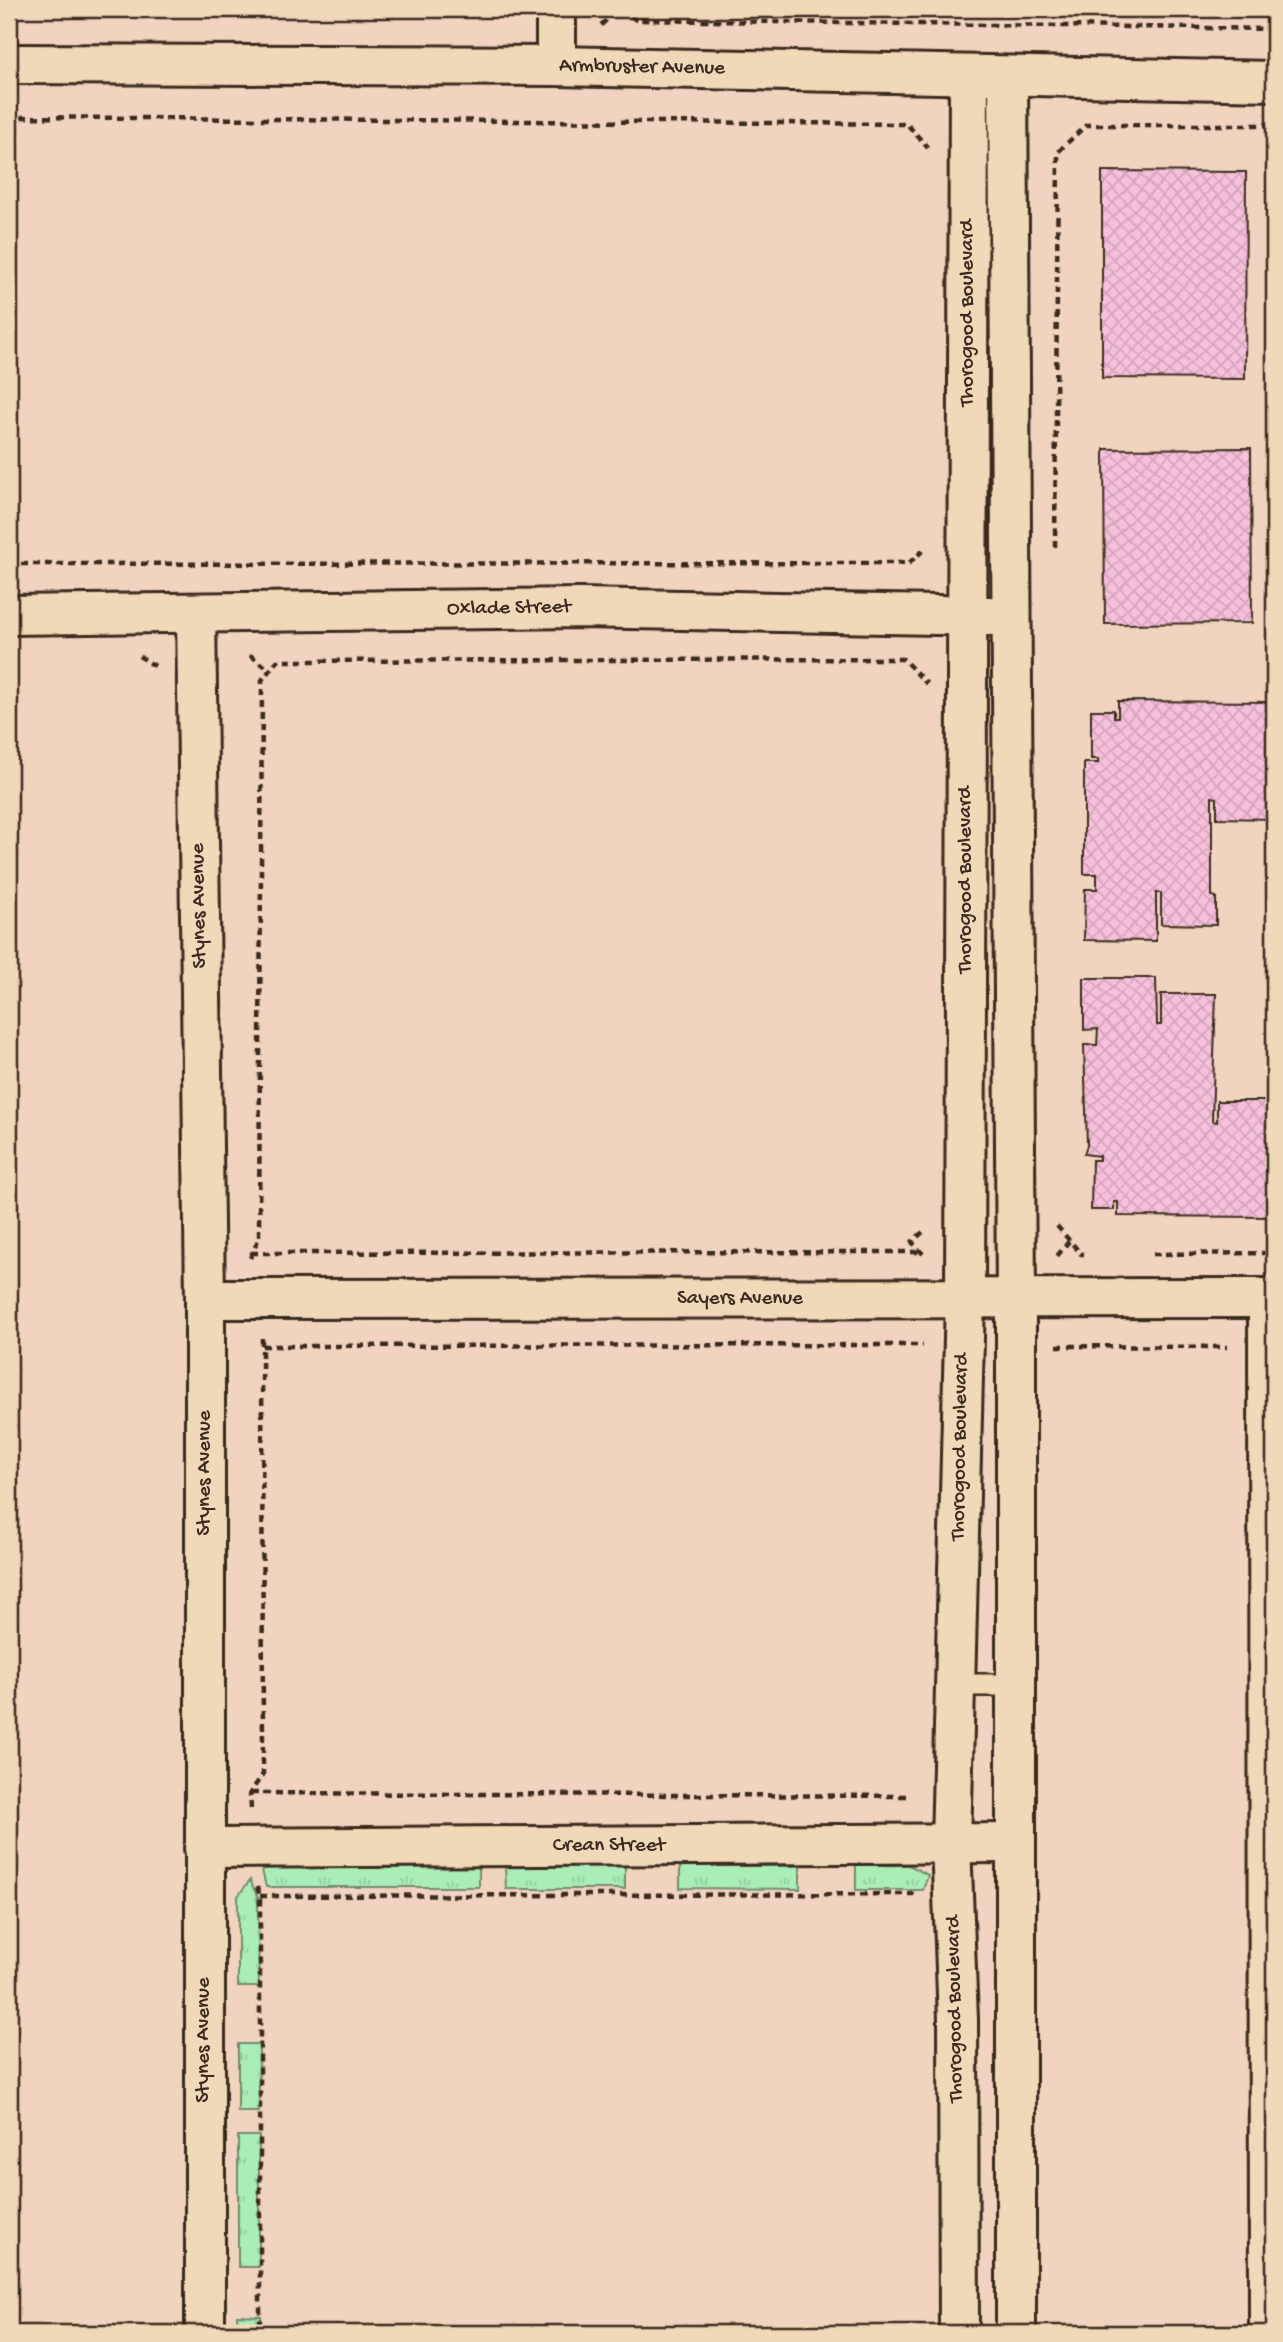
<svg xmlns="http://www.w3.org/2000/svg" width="1283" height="2342" font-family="'Gochi Hand',sans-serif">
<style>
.grass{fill:url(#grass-tufts);stroke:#728c6b;stroke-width:2}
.building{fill:url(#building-cross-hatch);stroke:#3b2a1e;stroke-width:2}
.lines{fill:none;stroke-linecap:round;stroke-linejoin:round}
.service-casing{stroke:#3b2a1e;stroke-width:26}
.minor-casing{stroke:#3b2a1e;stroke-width:44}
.path{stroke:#3b2a1e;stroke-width:4.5;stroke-dasharray:7 5;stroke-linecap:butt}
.service{stroke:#f0d9b8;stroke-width:21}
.minor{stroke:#f0d9b8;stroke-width:38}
.labels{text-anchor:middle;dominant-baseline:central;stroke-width:5;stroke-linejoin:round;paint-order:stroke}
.street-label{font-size:21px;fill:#3b2a1e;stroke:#f0d9b8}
</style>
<defs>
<pattern id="grass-tufts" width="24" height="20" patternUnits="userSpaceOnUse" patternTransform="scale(1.75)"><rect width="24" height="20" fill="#aaedb8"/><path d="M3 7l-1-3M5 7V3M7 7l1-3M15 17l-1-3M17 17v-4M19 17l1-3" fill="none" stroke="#93cb9e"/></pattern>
<pattern id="building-cross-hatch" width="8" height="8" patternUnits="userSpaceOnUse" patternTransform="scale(1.75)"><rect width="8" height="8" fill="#f6c0db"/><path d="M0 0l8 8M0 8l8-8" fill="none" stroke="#d4a5bc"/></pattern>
</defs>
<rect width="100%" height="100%" fill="#f1d4bf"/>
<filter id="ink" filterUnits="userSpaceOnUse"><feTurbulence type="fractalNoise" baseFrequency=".0143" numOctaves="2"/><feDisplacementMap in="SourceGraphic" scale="14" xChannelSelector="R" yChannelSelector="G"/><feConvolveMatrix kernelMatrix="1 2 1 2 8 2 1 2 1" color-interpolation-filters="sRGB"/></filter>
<g filter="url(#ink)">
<g class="grass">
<path d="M856 1865H909L928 1875 923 1890H856Z"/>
<path d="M272 1866H479V1887H266L262 1870Z"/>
<path d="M505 1866H625V1889H506Z"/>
<path d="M680 1866H800V1889L680 1888Z"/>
<path d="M250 1880 258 1898 259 1987H238V1896Z"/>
<rect x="238" y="2044" width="21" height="68"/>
<rect x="238" y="2136" width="21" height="131"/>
<path d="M237 2315 261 2316V2333H238Z"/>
</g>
<g class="building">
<path d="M1102 171 1246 172 1245 379 1102 378Z"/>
<path d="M1251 448 1252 623 1105 624 1104 449Z"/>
<path d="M1118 701 1274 702V819L1217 818V798L1212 797V896L1216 897V925L1161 924V893H1156V941L1084 940 1085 889H1097V874H1084V763H1098V759H1091V710H1114V717H1118Z"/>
<path d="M1084 978H1156L1157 1025H1161V994H1216L1212 1121 1217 1122V1101H1274V1217L1118 1216V1202H1114V1210H1091L1092 1160H1099V1156L1084 1154 1087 1145 1084 1045H1097L1098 1029 1084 1030Z"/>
</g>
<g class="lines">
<defs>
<path id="service" d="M957 1685H1014"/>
<g id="minor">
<path d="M556 9V66"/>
<path d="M9 64 556 66 1274 81"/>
<path d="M1008 76 1016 1299V2333"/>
<path d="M196 613 205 1299V2333"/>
<path d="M9 615 579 608 990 616"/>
<path d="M1268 1298 1269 2333"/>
<path d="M205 1299 1274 1298"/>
<path d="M204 1848 1014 1843"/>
<path d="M959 2333 958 2019 951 1844 965 1299 969 75"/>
</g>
</defs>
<use href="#service" class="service-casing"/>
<use href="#minor" class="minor-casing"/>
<g class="path">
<path d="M499 9 517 18"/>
<path d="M621 9 636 20 1274 29"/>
<path d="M601 25 619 9"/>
<path d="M9 117 907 124 928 148"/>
<path d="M1055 547 1058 152 1086 125H1266"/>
<path d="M9 564 909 563 927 547"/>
<path d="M250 655 270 670"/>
<path d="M139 656 155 666"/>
<path d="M1057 1226 1081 1254H1084"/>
<path d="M251 1253 921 1252"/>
<path d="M923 1254 912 1242 924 1231"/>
<path d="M1153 1254 1274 1253"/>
<path d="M1057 1256 1070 1240"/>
<path d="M250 1258 259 1238 262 680 277 661 903 659 927 684"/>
<path d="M262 1346 923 1345"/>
<path d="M1057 1346 1227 1347"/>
<path d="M251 1793 910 1796"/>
<path d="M251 1809 250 1793 263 1774 262 1338"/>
<path d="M257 1887 260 1896V2333"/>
<path d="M260 1896 914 1894"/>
</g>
<use href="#service" class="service"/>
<use href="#minor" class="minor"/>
</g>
</g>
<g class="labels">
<g class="street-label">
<text transform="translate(642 68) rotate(1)">Armbruster Avenue</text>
<text transform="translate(968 313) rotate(-90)">Thorogood Boulevard</text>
<text transform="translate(509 609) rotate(-1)">Oxlade Street</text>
<text transform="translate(966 880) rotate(-90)">Thorogood Boulevard</text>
<text transform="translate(200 906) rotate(-91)">Stynes Avenue</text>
<text x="740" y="1299">Sayers Avenue</text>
<text transform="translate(961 1447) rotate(-89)">Thorogood Boulevard</text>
<text transform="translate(205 1473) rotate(-90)">Stynes Avenue</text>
<text x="609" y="1846">Crean Street</text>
<text transform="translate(956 2009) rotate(-91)">Thorogood Boulevard</text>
<text transform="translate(204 2040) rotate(-90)">Stynes Avenue</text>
</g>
</g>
<rect width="1283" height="2342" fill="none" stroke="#f0d9b8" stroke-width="35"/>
<rect x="18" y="18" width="1248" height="2307" fill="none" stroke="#3b2a1e" stroke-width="2.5" filter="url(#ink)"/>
</svg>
